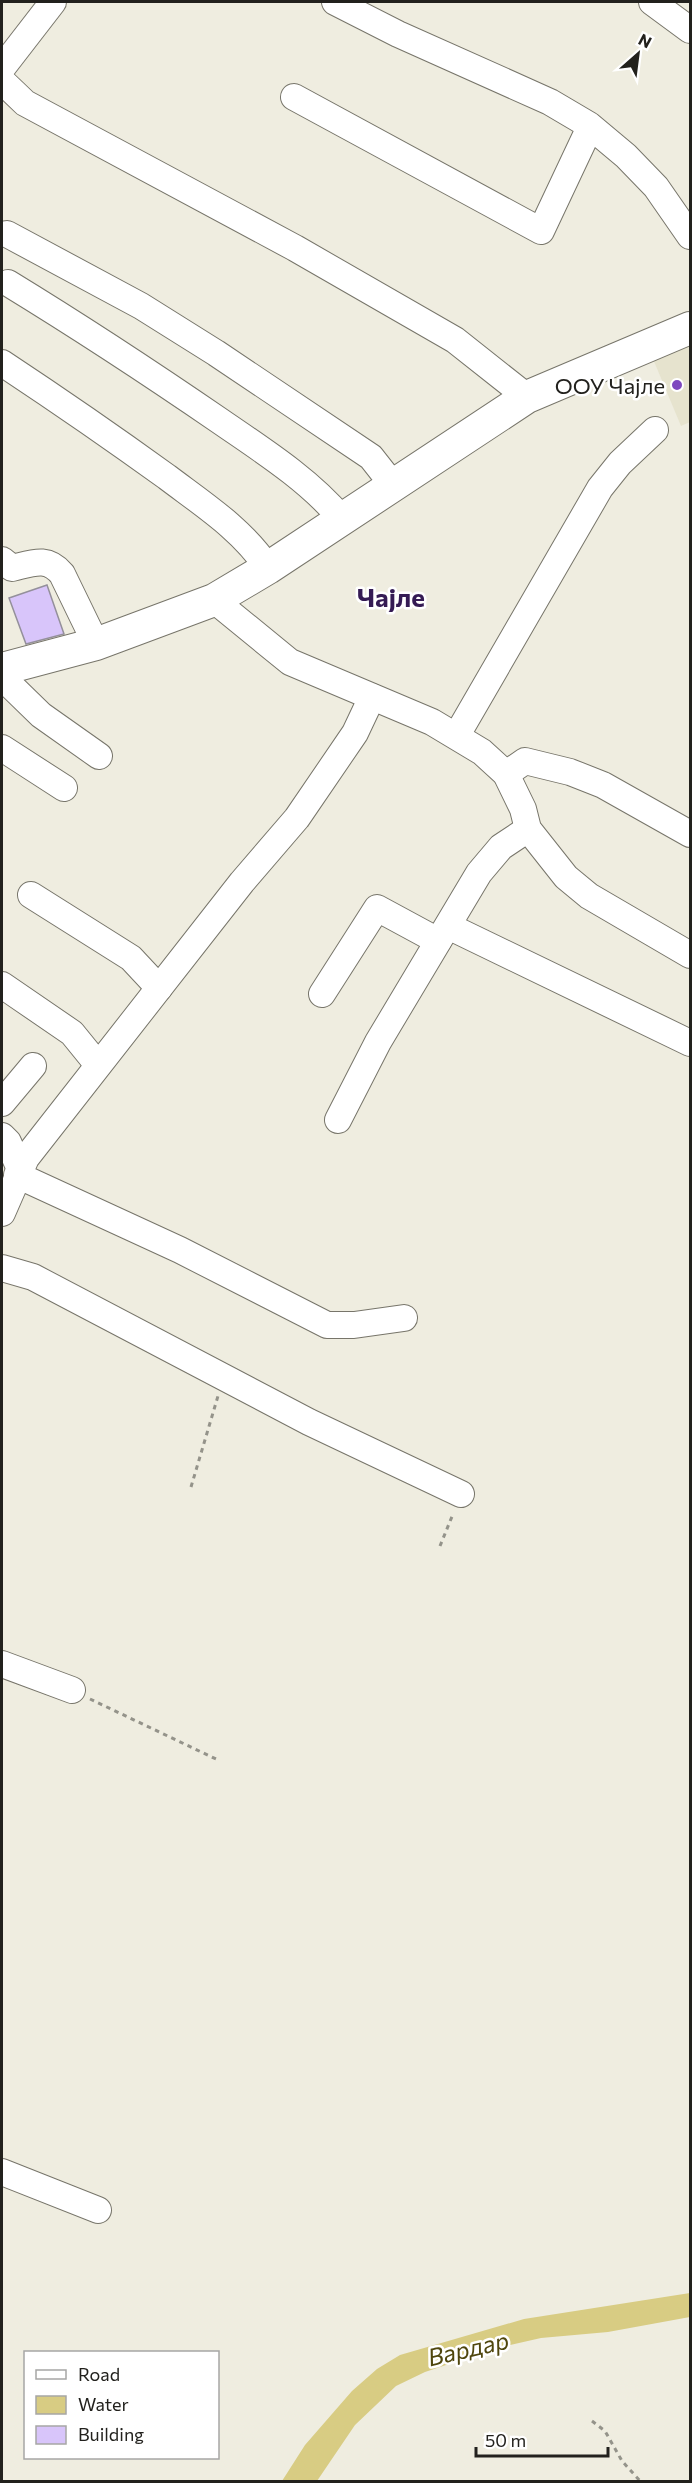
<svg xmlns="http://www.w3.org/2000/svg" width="692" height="2483" font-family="Commissioner,sans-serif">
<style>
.built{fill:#e6e3ce}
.water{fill:#d8cc83}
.building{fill:#d8c5fa;stroke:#94909b;stroke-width:1.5}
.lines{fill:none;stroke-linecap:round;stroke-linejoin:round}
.minor-casing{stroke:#77756a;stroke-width:28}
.major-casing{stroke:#77756a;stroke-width:34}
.path{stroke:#94938a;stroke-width:3;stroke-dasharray:4.5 4.5;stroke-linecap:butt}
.minor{stroke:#fff;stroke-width:26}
.major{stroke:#fff;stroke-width:32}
.poi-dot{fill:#7e48bf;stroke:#fff;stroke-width:2}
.labels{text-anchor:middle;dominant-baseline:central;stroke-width:5;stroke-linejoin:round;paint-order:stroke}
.poi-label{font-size:22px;fill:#22211d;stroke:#fff;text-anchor:end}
.water-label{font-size:24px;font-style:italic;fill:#4f460d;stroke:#fff}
.quarter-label{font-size:26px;font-weight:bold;fill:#351b54;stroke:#fff}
</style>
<rect width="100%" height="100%" fill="#efede0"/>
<path class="built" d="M690 328V422L681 426 648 347Z"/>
<path class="water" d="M690 2293V2317L608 2332 541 2338 497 2348 425 2372 396 2386 355 2425 317 2481H282L305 2445 352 2391 377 2369 400 2355 524 2319Z"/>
<path class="building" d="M47 585 64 634 26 644 9 598Z"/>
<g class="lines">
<defs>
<g id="minor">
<path d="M335 2 398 34 550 102 589 125 626 156 656 187 690 236"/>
<path d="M652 2 690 30"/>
<path d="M2 68 53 2"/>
<path d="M2 81 25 103 295 248 455 340 527 397"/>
<path d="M294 97 541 231 590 127"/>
<path d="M7 234 141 306 216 353 371 457 393 485"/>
<path d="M8 283C80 327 150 373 220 421 262 450 308 479 341 518"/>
<path d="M2 363C58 400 113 438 167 477 204 505 242 529 268 568"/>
<path d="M2 560 12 568C33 563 47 556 62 574L96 644"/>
<path d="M214 600 290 662 432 722 482 752 506 774 523 809 528 829 566 877 589 896 690 955"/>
<path d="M2 677 41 715 99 756"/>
<path d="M457 735 600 488 620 463 655 430"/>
<path d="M2 748 64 788"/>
<path d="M506 774 525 761 570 772 603 785 690 834"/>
<path d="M31 895 131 958 159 988"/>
<path d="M448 926 690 1043"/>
<path d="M2 985 72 1033 98 1065"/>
<path d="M322 994 377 908 438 941"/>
<path d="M2 1103 33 1066"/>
<path d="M338 1120 378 1042 479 873 501 847 528 829"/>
<path d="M2 1136 8 1142 20 1169"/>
<path d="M17 1175 180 1250 327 1325H354L404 1318"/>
<path d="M2 1213 26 1158 242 882 297 818 355 733 372 697"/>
<path d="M2 1268 33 1277 309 1422 461 1494"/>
<path d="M2 1664 72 1690"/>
<path d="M2 2172 98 2210"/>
</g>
<path id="major" d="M2 669 96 644 214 600 268 568 527 397 690 328"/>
</defs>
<use href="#minor" class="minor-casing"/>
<use href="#major" class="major-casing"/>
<g class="path">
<path d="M191 1487 218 1396"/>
<path d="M440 1546 453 1514"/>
<path d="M90 1699 216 1759"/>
<path d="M592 2421 605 2431 622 2461 641 2482"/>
</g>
<use href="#minor" class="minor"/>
<use href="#major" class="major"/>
</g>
<circle class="poi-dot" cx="677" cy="385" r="6"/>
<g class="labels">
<g class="poi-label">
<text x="665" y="385">ООУ Чајле</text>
</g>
<g class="water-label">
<text transform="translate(468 2348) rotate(-13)">Вардар</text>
</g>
<g class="quarter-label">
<text x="391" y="596">Чајле</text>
</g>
</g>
<rect width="692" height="2483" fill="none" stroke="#22211d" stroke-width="6"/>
<rect x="24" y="2351" width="195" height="108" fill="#ffffff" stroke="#a7a6a5" stroke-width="1.5"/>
<rect x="36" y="2370" width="30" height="9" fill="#ffffff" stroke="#a7a6a5" stroke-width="1.5"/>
<text x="78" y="2381" font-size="18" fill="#22211d">Road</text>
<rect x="36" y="2396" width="30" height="18" fill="#d8cc83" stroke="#a7a6a5" stroke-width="1.5"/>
<text x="78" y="2411" font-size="18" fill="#22211d">Water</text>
<rect x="36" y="2426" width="30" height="18" fill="#d8c5fa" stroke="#a7a6a5" stroke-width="1.5"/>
<text x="78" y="2441" font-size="18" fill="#22211d">Building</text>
<g transform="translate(638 54) rotate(28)" stroke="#ffffff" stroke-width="4.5" paint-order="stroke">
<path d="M0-4.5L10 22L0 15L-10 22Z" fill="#22211d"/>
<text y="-9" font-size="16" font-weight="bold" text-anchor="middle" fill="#22211d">N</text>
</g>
<path d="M476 2447v9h132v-9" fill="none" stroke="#22211d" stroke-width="3"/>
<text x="485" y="2447" font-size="18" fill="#22211d" stroke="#ffffff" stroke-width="4.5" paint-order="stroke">50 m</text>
</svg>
